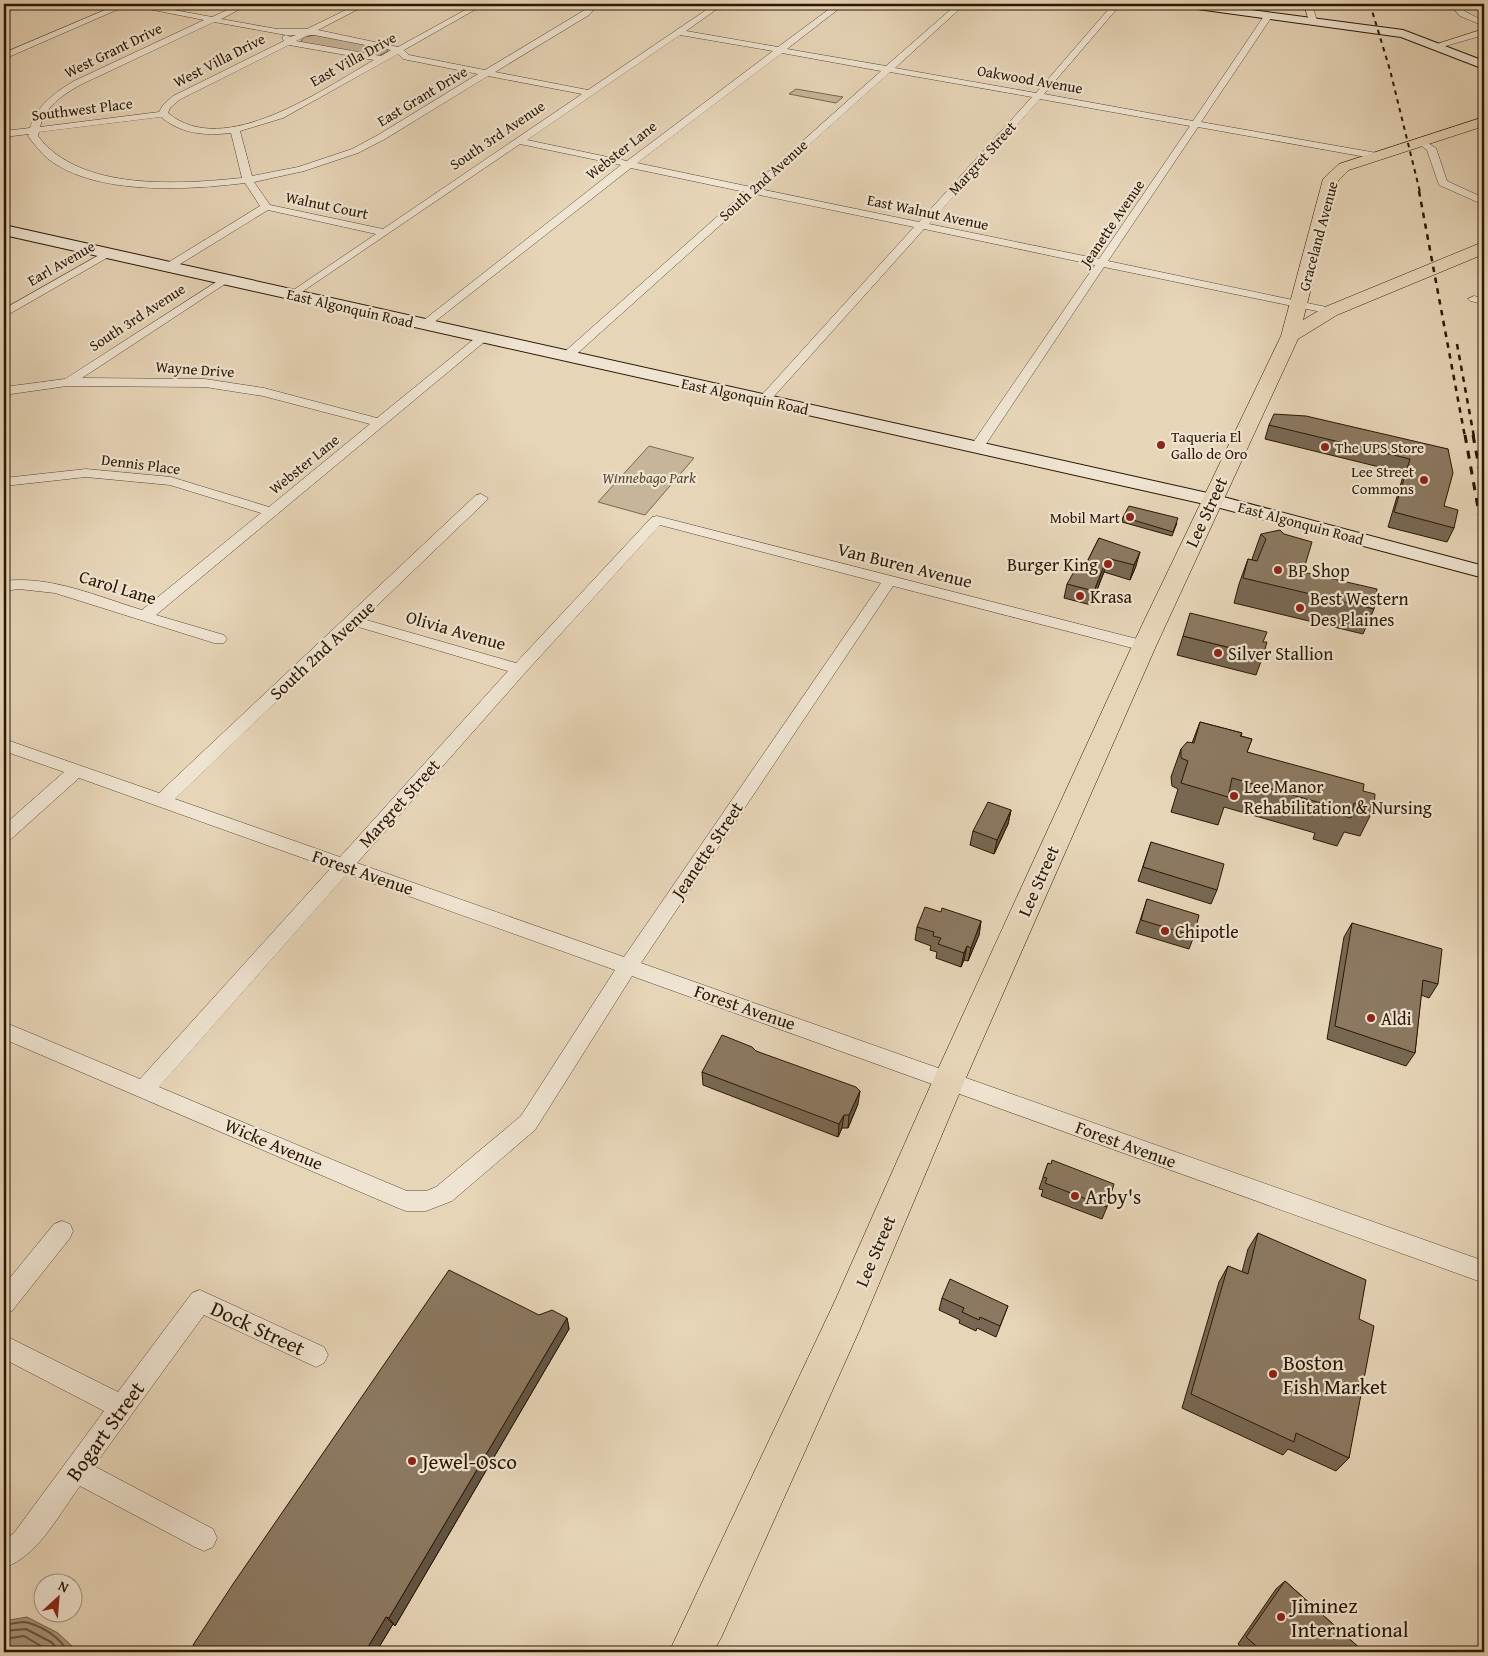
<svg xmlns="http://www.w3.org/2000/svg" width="1488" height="1656" font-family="'Gentium Book Plus',serif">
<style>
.green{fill:#c7b599;stroke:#78664e}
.water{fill:#a7947a;stroke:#75624a}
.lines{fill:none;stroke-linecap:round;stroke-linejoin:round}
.shore{stroke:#68553e;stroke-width:2}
.street-casing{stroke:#594630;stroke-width:1}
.secondary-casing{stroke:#2a1602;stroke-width:2}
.primary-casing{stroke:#2a1602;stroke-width:1}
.street{fill:#efe4d1;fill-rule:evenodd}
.secondary{fill:#efe4d1;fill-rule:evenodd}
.primary{fill:#e7d5b8;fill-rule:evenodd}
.rail-far2{stroke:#2a1602;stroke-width:2;stroke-dasharray:4.5 4.5;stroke-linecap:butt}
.rail-far1{stroke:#2a1602;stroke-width:2.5;stroke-dasharray:5.5 5.5;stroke-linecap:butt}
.rail{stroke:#2a1602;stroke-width:3;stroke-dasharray:8 8;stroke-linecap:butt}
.wall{fill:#786853;stroke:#2a1602}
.shaded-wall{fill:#625544;stroke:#2a1602}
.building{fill:#8c7961;stroke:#2a1602}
.poi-dot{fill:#8f2418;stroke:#efe4d1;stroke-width:2}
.labels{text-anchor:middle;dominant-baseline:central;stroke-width:4.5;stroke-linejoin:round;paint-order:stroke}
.far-street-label{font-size:15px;fill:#2a1602;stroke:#efe4d1}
.far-poi-label{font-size:15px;fill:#2a1602;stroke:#efe4d1;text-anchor:start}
.far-park-label{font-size:15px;font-style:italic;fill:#59462f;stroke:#efe4d1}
.street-label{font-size:18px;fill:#2a1602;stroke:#efe4d1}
.poi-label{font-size:18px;fill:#2a1602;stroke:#efe4d1;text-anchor:start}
.near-poi-label{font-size:21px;fill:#2a1602;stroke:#efe4d1;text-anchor:start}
.near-street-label{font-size:21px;fill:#2a1602;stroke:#efe4d1}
</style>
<rect width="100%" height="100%" fill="#e7d5b8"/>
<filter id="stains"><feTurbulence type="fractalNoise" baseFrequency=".004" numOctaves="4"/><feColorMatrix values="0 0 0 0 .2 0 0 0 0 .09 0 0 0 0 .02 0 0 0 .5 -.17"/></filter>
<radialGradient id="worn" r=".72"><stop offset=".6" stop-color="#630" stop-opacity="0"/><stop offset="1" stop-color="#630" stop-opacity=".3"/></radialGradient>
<g class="green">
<path d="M315 35 386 48 388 51 379 56 302 43 301 41 304 37Z"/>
<path d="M796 89 843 97 836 103 789 94Z"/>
<path d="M649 446 694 458 645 515 598 502Z"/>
</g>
<path class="water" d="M27 1617 58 1633 72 1646V1652H4V1621Z"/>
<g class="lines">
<g class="shore">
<path d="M4 1625C11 1624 18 1622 24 1622 39 1624 62 1638 67 1652"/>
<path d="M4 1631 26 1629 51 1642 61 1652"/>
<path d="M4 1639 24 1636 51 1652"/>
</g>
<defs>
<g id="street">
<path d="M119 4H142L212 17 240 4H250L221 19 277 29H307L358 4H368L318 30 398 47 476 4H485L404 50 409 55 414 56 485 70 583 11 591 4H599L589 15 495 72 588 90 715 4H724L686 31 778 47 836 4H845L787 49 886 66 957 4H965L895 68 1036 93 1113 4H1121L1044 94 1193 121 1266 13H1269L1273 15 1201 122 1377 153 1382 156 1377 159 1198 127 1108 261 1331 308 1337 311 1331 314 1104 267 982 450 977 451 970 447 1095 265 924 229 768 403H760L758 400 760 397 914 227 755 194 570 360H562L560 357 562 354 745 192 631 168 428 327 424 329 418 325 420 323 621 165 520 144 293 298 287 295 289 293 376 234 268 210 172 269H164L162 267 164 265 260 206 245 183C188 190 96 196 48 159 40 152 34 144 28 136L29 134 4 137V131L30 128C37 105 54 93 74 81L204 20 128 5 4 59V53ZM214 22 286 35 282 37 284 41 173 96 163 105 159 112 40 127C45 106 63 95 80 85ZM286 35H296L290 37ZM309 35H314L391 50 381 56 296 41ZM680 35 773 51 627 161 527 140ZM289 45 374 60C323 89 224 160 168 113L170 108 179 100ZM782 53 881 71 751 187 637 163ZM398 54 403 59 478 74 378 135 352 149 298 167 252 176 240 131 283 118ZM890 72 1032 97 919 222 760 189ZM488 76 582 94 383 229 270 205 254 182 304 171 358 153 385 139ZM1040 99 1190 126 1099 259 929 224ZM161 117C181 134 205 136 231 133L242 178C180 184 80 192 38 136L39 132Z"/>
<path d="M1304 4H1312L1317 21 1316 23 1309 21Z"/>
<path d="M1449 4H1457L1466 12 1484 21V26L1460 16Z"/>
<path d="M1484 29V35L1435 49 1431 46Z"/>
<path d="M1421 139 1436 148 1447 181 1484 198V205L1439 185 1427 150 1416 142Z"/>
<path d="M108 250 113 253 112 255 4 317V309Z"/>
<path d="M224 277 228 278 230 280 228 282 82 378 205 379 264 388 377 418 479 335 483 334 489 338 156 615 224 635 227 639 224 643H214L55 593 19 589 4 591V581C50 575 99 597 142 610L261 513 170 485 86 477 4 486V478L86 469 171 477 269 507 370 424 263 396 205 387 67 386 4 395V387L65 379Z"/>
<path d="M1474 296 1484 298V304L1470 301 1468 299Z"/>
<path d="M481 494 488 498 486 501 363 619 516 663 652 517 657 516 1149 642 1152 646 1149 650 1144 651 893 586 641 963 1484 1261V1283L632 976 535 1130 452 1201 426 1211H406L398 1208 4 1039V1022L140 1079 331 868 79 778 10 840 4 841V825L64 772 4 751V739L159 793 476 495ZM660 525 881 583 624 957 357 863 525 673ZM355 626 508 671 340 857 175 799ZM347 874 615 970 521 1116 436 1187 426 1191H407L159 1087Z"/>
<path d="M62 1221 70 1224 73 1231 70 1238 12 1311 4 1314V1285L54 1224Z"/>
<path d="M200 1290 324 1347 328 1355 324 1363 316 1367 204 1315 94 1466 213 1529 217 1538 213 1547 204 1551 195 1547 80 1486C59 1514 39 1555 4 1568V1540L14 1533 104 1411 4 1359V1335L118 1392 192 1293Z"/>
</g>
<g id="secondary">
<path d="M1177 4H1206L1403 30 1484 61V69L1401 37 1183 7Z"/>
<path d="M4 225 1212 494 1484 566V578L1209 505 4 235Z"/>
</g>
<path id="primary" d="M1484 117V126L1349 170 1338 181 1303 320 1325 307 1478 244 1484 243V254L1337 315 1298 339 1156 646 965 1080 860 1329 721 1638 713 1652H669L834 1303 933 1080 1132 646 1281 336 1323 179 1339 164Z"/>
</defs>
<use href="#street" class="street-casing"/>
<use href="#secondary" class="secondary-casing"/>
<use href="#primary" class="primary-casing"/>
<use href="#street" class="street"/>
<use href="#secondary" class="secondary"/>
<use href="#primary" class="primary"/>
<path class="rail-far2" d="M1370 4 1390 70 1420 192"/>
<g class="rail-far1">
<path d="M1419 191 1465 437"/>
<path d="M1457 344 1474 437"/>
</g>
<g class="rail">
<path d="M1465 435 1484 541"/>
<path d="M1473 435 1484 494"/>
</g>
</g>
<g class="wall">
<path d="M1269 425 1448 449 1444 506 1454 528 1447 542 1388 527 1404 473 1265 439Z"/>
<path d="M1123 517 1177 523 1172 536 1122 522Z"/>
<path d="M1261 534 1303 572 1374 609 1363 634 1234 603 1239 584 1248 559 1254 561 1252 559Z"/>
<path d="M1099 538 1136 566 1130 580 1104 572 1091 605 1064 598 1067 584 1083 570Z"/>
<path d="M1183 636 1263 656 1256 675 1177 655Z"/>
<path d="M1200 722 1242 733 1241 736 1252 739 1247 752 1363 791 1374 808 1360 836 1344 832 1337 846 1313 839 1315 833 1224 807 1218 825 1171 812 1178 789 1172 786 1171 777 1181 749 1192 743Z"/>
<path d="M1011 810 1008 824 994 854 970 845 973 831Z"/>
<path d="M1151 842 1217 890 1211 904 1138 881Z"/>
<path d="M1147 899 1194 936 1189 949 1136 933Z"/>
<path d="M941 912 981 921 979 935 968 961 964 960 961 967 936 958 937 952 930 950 931 946 915 940 917 927Z"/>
<path d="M1352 923 1438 984 1429 998 1421 995 1415 1053 1406 1066 1327 1039 1344 937Z"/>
<path d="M756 1051 858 1104 848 1128H842L838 1137 703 1085 702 1072Z"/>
<path d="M1048 1163 1107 1207 1102 1219 1041 1196 1043 1190 1039 1189Z"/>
<path d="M1258 1233 1359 1319 1349 1458 1336 1471 1288 1449 1283 1455 1182 1408 1219 1282 1228 1266 1242 1272 1248 1249Z"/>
<path d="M942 1298 1008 1306 996 1337 977 1328 976 1331 959 1323 960 1320 939 1310Z"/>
<path d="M539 1315 567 1318 569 1329 395 1626 393 1624 376 1652H203L193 1645Z"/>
<path d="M1285 1581 1364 1652H1246L1238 1644 1276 1589Z"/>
</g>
<g class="shaded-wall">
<path d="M1140 552 1136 566 1130 580 1134 565Z"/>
<path d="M1107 558 1104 572 1091 605 1094 591Z"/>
<path d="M1011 810 1008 824 994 854 997 840Z"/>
<path d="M981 921 979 935 968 961 971 948Z"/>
<path d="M967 946 964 960 961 967 964 953Z"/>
<path d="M860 1091 858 1104 848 1128 849 1115Z"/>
<path d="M844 1115 842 1128 838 1137 839 1124Z"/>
<path d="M567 1318 569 1329 395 1626 389 1618Z"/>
<path d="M386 1617 393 1624 376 1652H365Z"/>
</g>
<g class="building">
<path d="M1274 414 1306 416 1448 449 1453 473 1444 506 1458 510 1454 528 1394 512 1410 459 1269 425Z"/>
<path d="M1129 506 1178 518 1173 532 1123 517Z"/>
<path d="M1280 530 1284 534 1312 542 1303 572 1377 589 1374 609 1243 578 1248 559 1257 561 1266 539 1261 534Z"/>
<path d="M1099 538 1140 552 1134 565 1107 558 1094 591 1067 584 1076 568 1083 570Z"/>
<path d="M1190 613 1267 632 1263 642H1267L1263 656 1183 636Z"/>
<path d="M1200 722 1242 733 1240 736 1252 739 1247 752 1364 784 1363 791 1375 794 1374 808 1354 803 1351 818 1326 811 1328 805 1232 778 1228 797 1181 783 1188 761 1181 758V749L1187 742 1194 743Z"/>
<path d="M988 802 1011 810 997 840 973 831Z"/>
<path d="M1151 842 1224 864 1217 890 1143 867Z"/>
<path d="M1147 899 1199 915 1194 936 1141 920Z"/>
<path d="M925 907 941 912 942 908 981 921 971 948 967 946 964 953 938 944 941 938 933 936 934 932 917 927Z"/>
<path d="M1352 923 1442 949 1438 984 1423 980 1415 1053 1335 1026Z"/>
<path d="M722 1035 752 1047 756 1051 856 1087 860 1091 849 1115H844L839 1124 702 1072Z"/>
<path d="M1052 1160 1114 1184 1107 1207 1045 1183 1047 1178 1043 1177 1048 1163 1051 1164Z"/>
<path d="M1258 1233 1366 1280 1359 1319 1374 1326 1349 1458 1296 1433 1294 1442 1191 1394 1228 1266 1248 1274Z"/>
<path d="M449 1270 539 1315 552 1310 567 1318 389 1618 386 1617 365 1652H205L193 1645 233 1584Z"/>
<path d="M950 1279 1008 1306 1000 1326 980 1317 979 1320 962 1312 964 1308 942 1298Z"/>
<path d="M1285 1581 1364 1652H1263L1246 1637Z"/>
</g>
<g class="poi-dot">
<circle cx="1161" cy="445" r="5"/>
<circle cx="1325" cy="447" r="5"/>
<circle cx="1424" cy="480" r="5"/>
<circle cx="1130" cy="517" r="5"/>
<circle cx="1108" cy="564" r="5"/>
<circle cx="1278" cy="570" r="5"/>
<circle cx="1080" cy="596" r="5"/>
<circle cx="1300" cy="608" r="5"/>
<circle cx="1218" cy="653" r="5"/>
<circle cx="1234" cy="796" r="5"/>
<circle cx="1165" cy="931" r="5"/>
<circle cx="1371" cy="1018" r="5"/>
<circle cx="1075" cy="1196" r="5"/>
<circle cx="1273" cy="1374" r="5"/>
<circle cx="412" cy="1461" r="5"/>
<circle cx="1281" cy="1617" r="5"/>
</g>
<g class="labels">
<g class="far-street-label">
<text transform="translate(113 50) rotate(-26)">West Grant Drive</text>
<text transform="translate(353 59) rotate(-29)">East Villa Drive</text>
<text transform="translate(219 60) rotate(-27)">West Villa Drive</text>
<text transform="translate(1030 79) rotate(10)">Oakwood Avenue</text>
<text transform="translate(422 96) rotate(-31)">East Grant Drive</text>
<text transform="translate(82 109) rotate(-7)">Southwest Place</text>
<text transform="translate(497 135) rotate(-34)">South 3rd Avenue</text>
<text transform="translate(621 150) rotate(-38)">Webster Lane</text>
<text transform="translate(982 158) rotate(-48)">Margret Street</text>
<text transform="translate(763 180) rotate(-42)">South 2nd Avenue</text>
<text transform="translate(327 205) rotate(12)">Walnut Court</text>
<text transform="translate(928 212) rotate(12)">East Walnut Avenue</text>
<text transform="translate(1112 223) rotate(-56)">Jeanette Avenue</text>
<text transform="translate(1318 236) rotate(-75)">Graceland Avenue</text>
<text transform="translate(61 263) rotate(-30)">Earl Avenue</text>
<text transform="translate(350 308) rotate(13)">East Algonquin Road</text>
<text transform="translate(137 317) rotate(-33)">South 3rd Avenue</text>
<text transform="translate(195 369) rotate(4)">Wayne Drive</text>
<text transform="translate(745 396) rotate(12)">East Algonquin Road</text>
<text transform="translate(141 464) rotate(7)">Dennis Place</text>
<text transform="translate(304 464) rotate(-39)">Webster Lane</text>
<text transform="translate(1301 523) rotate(15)">East Algonquin Road</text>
</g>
<g class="far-poi-label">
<text x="1171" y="436">Taqueria El<tspan x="1171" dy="17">Gallo de Oro</tspan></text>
<text x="1335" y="447">The UPS Store</text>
<text x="1414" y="471" text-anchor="end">Lee Street<tspan x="1414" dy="17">Commons</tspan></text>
<text x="1120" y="517" text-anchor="end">Mobil Mart</text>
</g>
<g class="far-park-label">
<text x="649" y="477">Winnebago Park</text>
</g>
<g class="street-label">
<text transform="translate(1206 512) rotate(-65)">Lee Street</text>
<text transform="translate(905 565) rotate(14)">Van Buren Avenue</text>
<text transform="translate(118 587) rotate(17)">Carol Lane</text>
<text transform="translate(456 630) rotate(16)">Olivia Avenue</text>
<text transform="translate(322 650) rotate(-43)">South 2nd Avenue</text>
<text transform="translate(399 803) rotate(-48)">Margret Street</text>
<text transform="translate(707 850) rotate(-56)">Jeanette Street</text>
<text transform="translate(363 872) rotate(19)">Forest Avenue</text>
<text transform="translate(1038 881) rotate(-66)">Lee Street</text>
<text transform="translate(745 1007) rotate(19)">Forest Avenue</text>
<text transform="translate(274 1144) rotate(23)">Wicke Avenue</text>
<text transform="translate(1126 1144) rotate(20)">Forest Avenue</text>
<text transform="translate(875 1251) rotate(-67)">Lee Street</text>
</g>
<g class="poi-label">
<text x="1098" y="564" text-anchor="end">Burger King</text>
<text x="1288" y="570">BP Shop</text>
<text x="1090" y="596">Krasa</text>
<text x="1310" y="598">Best Western<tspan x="1310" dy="21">Des Plaines</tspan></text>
<text x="1228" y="653">Silver Stallion</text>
<text x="1244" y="786">Lee Manor<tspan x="1244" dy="21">Rehabilitation &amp; Nursing</tspan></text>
<text x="1175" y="931">Chipotle</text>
<text x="1381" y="1018">Aldi</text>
</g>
<g class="near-poi-label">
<text x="1085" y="1196">Arby's</text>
<text x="1283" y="1362">Boston<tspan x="1283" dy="24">Fish Market</tspan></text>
<text x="422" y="1461">Jewel-Osco</text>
<text x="1291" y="1605">Jiminez<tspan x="1291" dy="24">International</tspan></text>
</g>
<g class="near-street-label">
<text transform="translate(258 1328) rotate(25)">Dock Street</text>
<text transform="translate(105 1431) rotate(-54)">Bogart Street</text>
</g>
</g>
<rect width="1488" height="1656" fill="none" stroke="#e7d5b8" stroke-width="20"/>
<rect x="5" y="5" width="1478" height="1646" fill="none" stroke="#2a1602" stroke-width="2.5"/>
<rect x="10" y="10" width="1468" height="1636" fill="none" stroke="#2a1602"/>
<g transform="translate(58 1598) rotate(26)"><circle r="24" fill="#efe4d1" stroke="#a0927e"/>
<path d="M0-4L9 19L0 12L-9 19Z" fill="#8f2418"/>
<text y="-8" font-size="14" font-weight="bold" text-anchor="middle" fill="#2a1602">N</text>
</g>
<rect width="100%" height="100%" filter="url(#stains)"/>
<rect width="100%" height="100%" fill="url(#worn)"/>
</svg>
